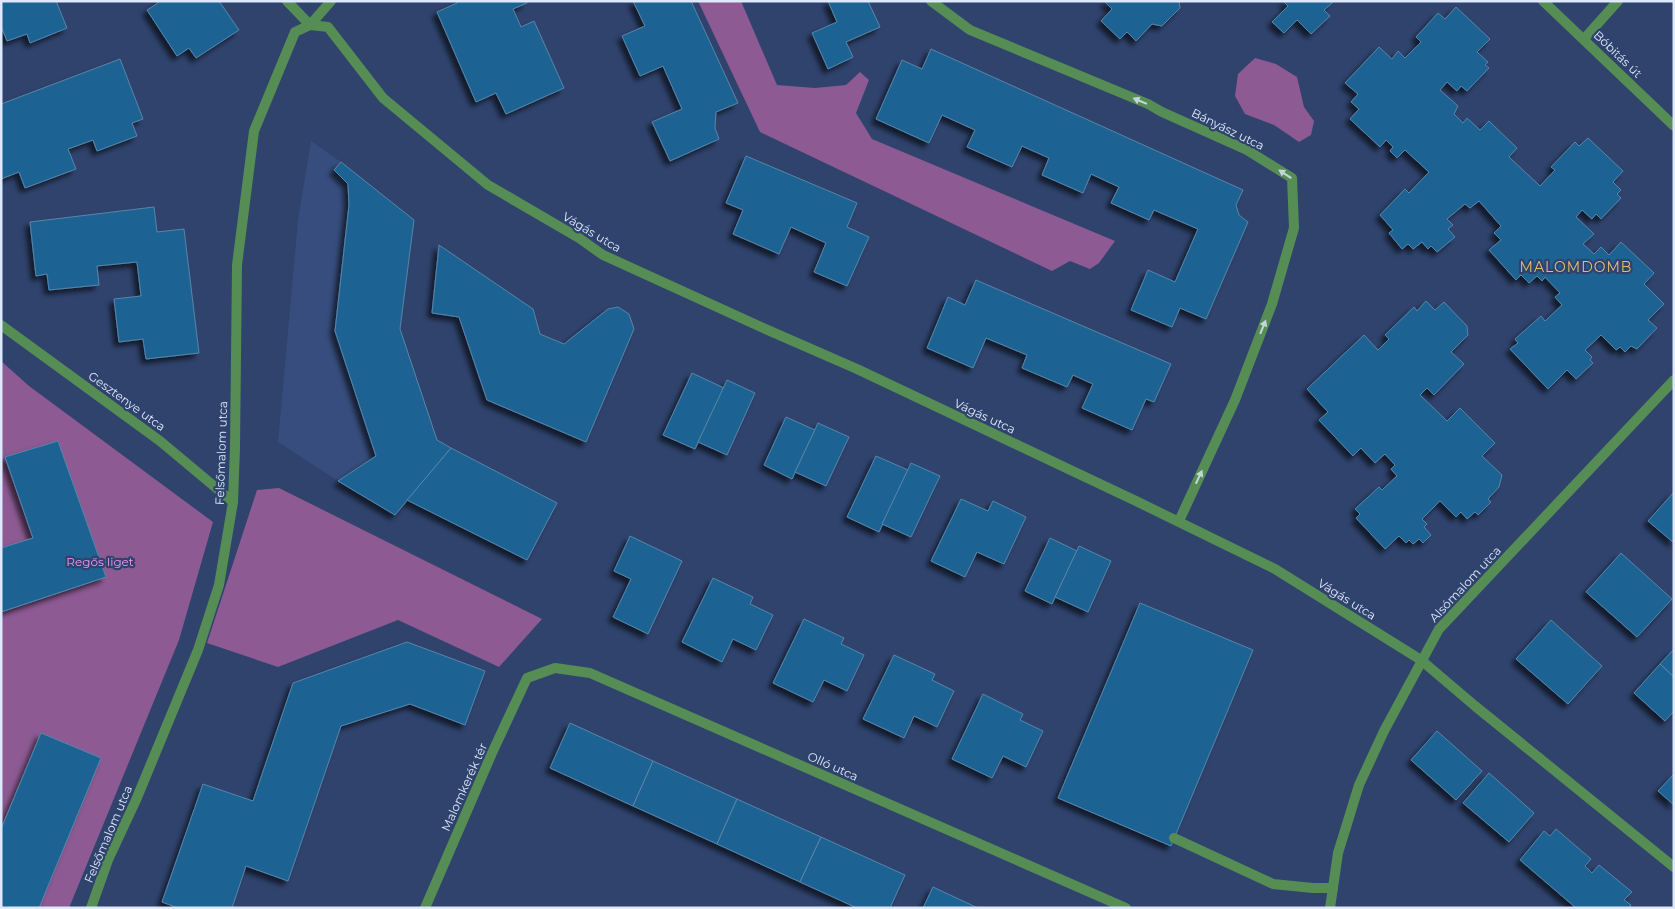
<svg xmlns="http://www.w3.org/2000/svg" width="1675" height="909" font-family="Montserrat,sans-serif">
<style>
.built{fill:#364d7d}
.green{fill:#8d5a93}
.building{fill:#1f6493;stroke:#5785a9;filter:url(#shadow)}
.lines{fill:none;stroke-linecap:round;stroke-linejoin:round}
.service{stroke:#568d54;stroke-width:10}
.minor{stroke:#568d54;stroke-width:10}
.oneway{fill:#c3d7db}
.labels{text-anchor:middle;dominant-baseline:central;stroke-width:4.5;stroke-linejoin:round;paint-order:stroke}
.street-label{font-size:12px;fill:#dee9fd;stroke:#2f436d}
.park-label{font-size:12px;fill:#f099f9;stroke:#2f436d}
.neighbourhood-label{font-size:14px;letter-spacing:1px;fill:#e3be76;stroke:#2f436d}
</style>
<defs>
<filter id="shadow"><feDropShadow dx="-4.5" dy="4.5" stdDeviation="2.5" flood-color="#0009"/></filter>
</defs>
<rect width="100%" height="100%" fill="#2f436d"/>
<path class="built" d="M311 141 341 162 334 170 348 184 349 205 335 331 376 456 338 481 278 442 298 220Z"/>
<g class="green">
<path d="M698 1H741L777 85 815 88 846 85 860 72 869 80 856 113 872 139 1115 241 1099 263 1090 269 1070 261 1052 271 760 132Z"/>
<path d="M1255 58 1276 64 1297 77 1304 107 1314 121 1311 135 1299 142 1274 125 1245 114 1235 96 1238 74Z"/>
<path d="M1 361 29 386 213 522 179 640 69 908H1Z"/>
<path d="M279 488 542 619 499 667 398 620 278 667 207 643 257 490Z"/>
</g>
<g class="building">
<path d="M1 1H56L67 28 30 43 27 34 7 41 1 26Z"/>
<path d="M157 1H219L239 30 196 58 189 48 177 56 147 10 158 3Z"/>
<path d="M457 1H526L527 3 513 9 521 27 534 21 564 88 506 114 496 93 476 102 437 12 457 3Z"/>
<path d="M633 1H691L738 103 716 112 715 128 719 139 670 161 652 122 682 109 663 66 640 76 622 36 645 26Z"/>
<path d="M828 1H868L880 27 846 42 853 57 828 69 812 33 837 22Z"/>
<path d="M1104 1H1179L1180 8 1162 26 1152 24 1136 41 1127 32 1120 39 1101 21 1112 9Z"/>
<path d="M1283 1H1331L1332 3 1324 10 1330 16 1311 34 1297 20 1284 33 1272 22 1288 6Z"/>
<path d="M1456 7 1490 39 1477 52 1488 62 1485 65 1489 68 1467 91 1461 86 1457 91 1447 82 1440 90 1458 106 1454 114 1463 123 1467 118 1480 130 1489 121 1517 148 1509 157 1540 186 1555 170 1551 167 1575 142 1579 146 1588 138 1623 171 1613 182 1621 190 1617 194 1621 198 1601 219 1596 214 1592 219 1582 210 1576 217 1594 234 1583 244 1594 254 1601 247 1609 255 1621 242 1654 273 1644 284 1664 304 1648 320 1657 328 1637 349 1631 346 1625 352 1620 347 1616 350 1601 335 1585 350 1592 357 1590 360 1593 363 1576 379 1567 370 1548 389 1510 349 1518 343 1515 339 1541 316 1545 321 1562 305 1555 297 1560 293 1545 277 1542 281 1537 276 1529 283 1521 275 1516 280 1489 250 1501 240 1494 233 1501 226 1479 201 1470 208 1465 204 1447 219 1453 225 1448 229 1455 237 1437 252 1431 246 1428 249 1422 242 1413 249 1408 244 1402 249 1389 233 1393 230 1380 215 1405 189 1409 193 1429 172 1405 150 1397 158 1390 151 1393 147 1386 140 1380 147 1350 119 1359 109 1351 102 1358 94 1345 83 1379 47 1392 59 1398 51 1405 58 1421 42 1416 37 1438 13 1445 19Z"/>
<path d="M931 49 1243 190 1236 205 1239 215 1248 222 1206 319 1180 308 1172 327 1131 310 1148 270 1175 282 1198 229 1154 210 1149 220 1111 203 1119 187 1091 174 1083 193 1042 175 1049 158 1022 146 1012 167 967 147 975 130 942 115 929 143 876 119 902 60 922 69Z"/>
<path d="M120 59 143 119 132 123 137 136 97 151 93 140 68 149 76 169 25 188 19 172 1 179V104Z"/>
<path d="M746 156 857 203 847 227 869 237 847 286 814 272 826 243 791 227 779 254 733 234 743 210 726 203Z"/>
<path d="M341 162 414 220 400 329 437 440 451 448 395 515 338 481 376 456 335 331 349 205 348 184 334 170Z"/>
<path d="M154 207 157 232 184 229 199 353 146 359 143 339 119 342 114 299 141 296 137 262 97 266 99 285 49 290 47 274 36 276 30 222Z"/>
<path d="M439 245 533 309 540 334 564 344 608 309 618 307 629 314 634 329 586 442 487 400 459 317 432 313Z"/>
<path d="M976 280 1171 364 1154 402 1146 399 1132 430 1082 408 1093 384 1073 375 1067 387 1022 368 1027 355 986 338 973 368 927 348 948 297 965 305Z"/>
<path d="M1426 301 1435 310 1444 302 1467 326 1468 335 1451 352 1464 364 1434 395 1427 388 1420 395 1447 421 1460 408 1495 443 1482 456 1502 475 1499 487 1488 499 1491 502 1478 515 1475 512 1467 519 1461 512 1456 517 1440 501 1422 519 1427 524 1424 527 1431 535 1423 543 1419 539 1413 544 1409 540 1406 543 1399 536 1385 549 1356 518 1360 514 1355 509 1379 487 1382 490 1397 476 1391 469 1395 465 1385 454 1375 463 1361 448 1353 456 1319 420 1328 412 1307 389 1364 335 1378 350 1389 339 1385 335 1414 307 1417 311Z"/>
<path d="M692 373 724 388 695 449 663 435Z"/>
<path d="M727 380 755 393 727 455 698 442Z"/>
<path d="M786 417 815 430 792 479 764 465Z"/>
<path d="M818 423 849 437 826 486 795 472Z"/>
<path d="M58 441 106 577 1 612V548L33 538 5 457Z"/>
<path d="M451 448 557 503 527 560 407 500Z"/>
<path d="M876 456 908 470 879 532 847 517Z"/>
<path d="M911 463 940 476 911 537 882 524Z"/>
<path d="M1674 492V543L1648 521Z"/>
<path d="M961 499 988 511 993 501 1026 517 1004 564 977 552 965 577 931 561Z"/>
<path d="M630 536 682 561 648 634 613 617 631 579 614 571Z"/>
<path d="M1050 538 1077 551 1052 604 1025 591Z"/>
<path d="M1079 546 1111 561 1088 612 1055 597Z"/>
<path d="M1621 553 1672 599 1637 637 1586 592Z"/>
<path d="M713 578 753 597 750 604 773 615 756 650 733 639 722 662 682 642Z"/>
<path d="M1140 603 1253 650 1171 846 1058 798Z"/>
<path d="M804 619 844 638 841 644 864 655 847 691 824 680 813 702 773 683Z"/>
<path d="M1551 620 1602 666 1568 704 1516 659Z"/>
<path d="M407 642 485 671 465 725 410 704 341 726 288 881 246 866 232 908H178L162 902 203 784 253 801 293 683Z"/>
<path d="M1674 649V677L1660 664Z"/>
<path d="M894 655 935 674 932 680 954 691 937 727 914 716 904 738 863 719Z"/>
<path d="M1660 664 1674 677V711L1665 721 1634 693Z"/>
<path d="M983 694 1023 714 1020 720 1043 731 1026 767 1003 756 992 778 952 759Z"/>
<path d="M570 723 653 761 633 806 550 768Z"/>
<path d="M1437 731 1482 771 1456 800 1411 760Z"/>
<path d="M41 733 101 758 39 908H1V829Z"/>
<path d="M653 761 737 799 717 844 633 806Z"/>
<path d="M1489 773 1534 813 1509 842 1463 803Z"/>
<path d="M1674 774V805L1658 791Z"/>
<path d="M737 799 821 837 800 882 717 844Z"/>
<path d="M1556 829 1591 859 1585 866 1592 873 1599 865 1632 892 1624 900 1631 905 1629 908H1576L1520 860 1544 831 1550 836Z"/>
<path d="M821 837 905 875 890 908H857L800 882Z"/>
<path d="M933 887 978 908H923Z"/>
</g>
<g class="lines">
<path class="service" d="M1174 838 1273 884 1313 888H1333"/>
<g class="minor">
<path d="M287 1 310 25 328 27 383 98 488 185 579 238 603 255 761 327 857 369 1136 501 1275 569 1421 660 1475 706 1674 867"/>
<path d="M931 1 970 30 1148 104 1162 112 1247 150 1292 178 1294 228 1272 304 1235 400 1179 521"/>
<path d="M1543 1 1674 126"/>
<path d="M1584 39 1618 1"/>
<path d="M1 325 160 441 233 502"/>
<path d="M91 908 108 860 136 800 198 650 219 585 233 502 235 448 237 265 254 131 295 32 310 25 331 1"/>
<path d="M425 908 492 753 527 678 555 668 590 673 1126 908"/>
<path d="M1330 908 1338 853 1359 785 1384 731 1439 629 1674 380"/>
</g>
</g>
<defs><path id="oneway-solid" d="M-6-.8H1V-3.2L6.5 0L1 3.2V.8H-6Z" transform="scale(1.25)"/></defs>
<g class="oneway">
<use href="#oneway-solid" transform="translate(1140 101) rotate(-157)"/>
<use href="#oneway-solid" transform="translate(1285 174) rotate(-146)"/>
<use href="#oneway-solid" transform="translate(1263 327) rotate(-68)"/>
<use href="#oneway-solid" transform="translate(1199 477) rotate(-65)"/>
</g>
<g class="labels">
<g class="street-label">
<text transform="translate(1618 54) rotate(44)">Bóbitás út</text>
<text transform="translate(1228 129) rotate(26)">Bányász utca</text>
<text transform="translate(592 232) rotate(31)">Vágás utca</text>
<text transform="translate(127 401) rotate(36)">Gesztenye utca</text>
<text transform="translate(985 416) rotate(25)">Vágás utca</text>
<text transform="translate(221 453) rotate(-88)">Felsőmalom utca</text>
<text transform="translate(1465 584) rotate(-47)">Alsómalom utca</text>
<text transform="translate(1347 599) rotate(32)">Vágás utca</text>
<text transform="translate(833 766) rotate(24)">Olló utca</text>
<text transform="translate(464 787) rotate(-66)">Malomkerék tér</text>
<text transform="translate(108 834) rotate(-67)">Felsőmalom utca</text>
</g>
<g class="park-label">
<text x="100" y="561">Regős liget</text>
</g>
<g class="neighbourhood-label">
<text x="1576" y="267">MALOMDOMB</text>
</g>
</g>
<rect width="1675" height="909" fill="none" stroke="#dee9fd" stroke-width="5"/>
</svg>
